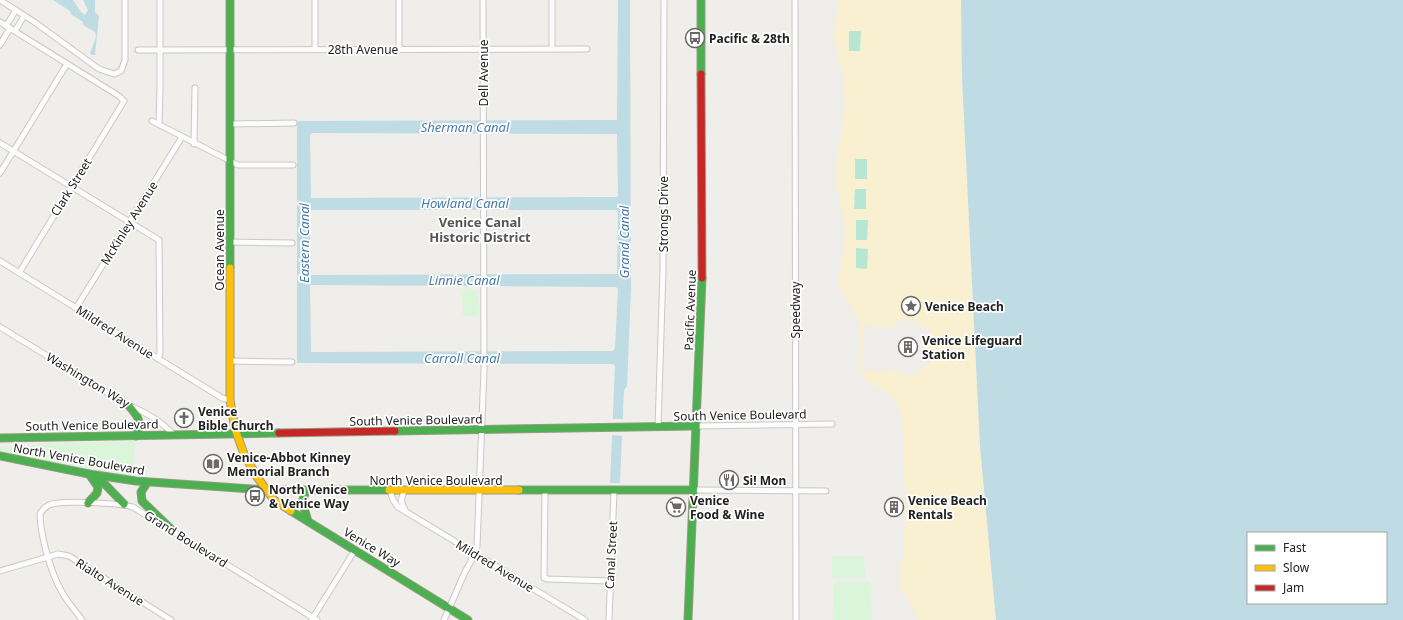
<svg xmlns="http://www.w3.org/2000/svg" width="1403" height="620" font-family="'Noto Sans',sans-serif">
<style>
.sand{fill:#f8f0d0;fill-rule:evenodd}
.park{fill:#daf5da}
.pitch{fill:#b7e6d2}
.water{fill:#bfdbe3;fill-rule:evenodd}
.pier{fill:#f0eeeb}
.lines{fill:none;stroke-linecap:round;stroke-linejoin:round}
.street-casing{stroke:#c9c8c7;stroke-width:7}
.fast-casing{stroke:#999a82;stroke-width:9}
.slow-casing{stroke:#999a82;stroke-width:9}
.jam-casing{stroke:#999a82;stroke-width:9}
.street{stroke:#fdfcfc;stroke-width:5}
.fast{stroke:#4caf50;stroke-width:7}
.slow{stroke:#ffc107;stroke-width:7}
.jam{stroke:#c62828;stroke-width:7}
.labels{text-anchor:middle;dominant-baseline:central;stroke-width:3.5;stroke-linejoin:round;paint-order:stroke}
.poi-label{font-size:12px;font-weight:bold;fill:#222;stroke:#fff;text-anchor:start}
.street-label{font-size:12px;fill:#222;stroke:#fff}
.water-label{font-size:13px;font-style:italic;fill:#4a7aab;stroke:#fff}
.neighbourhood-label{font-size:13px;font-weight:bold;fill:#555;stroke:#fff}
</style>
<rect width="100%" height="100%" fill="#f0eeeb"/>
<path class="sand" d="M840 0H961L962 77 980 446 996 620H919L899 585V575L904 551 905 496 902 413 895 400 889 394 868 382 860 372V326L858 318 840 290 838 281 846 231 835 175 845 106 843 76 834 38V30ZM906 317 909 322 913 320 931 332 932 337 922 343V347L928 350 926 353 931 356 933 361 918 370 915 375H902L898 370 862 371 863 326 874 324V327L893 328 895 323Z"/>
<g class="park">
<path d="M462 290H478L479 316H463Z"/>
<path d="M135 441 133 476 0 453V447L32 446 45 443Z"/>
<path d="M832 556H864L865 578H832Z"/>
<path d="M834 582H871L872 620H833Z"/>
</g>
<g class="pitch">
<path d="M849 31H861L860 51H849Z"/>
<rect x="855" y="159" width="12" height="20"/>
<path d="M855 189H866V209H854Z"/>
<path d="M856 220H868L867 240H856Z"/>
<path d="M856 248 868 249 867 269 856 268Z"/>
</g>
<g class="water">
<path d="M53 0H73L81 12 85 15 88 10 83 0H95V12L99 16 95 55H92L90 53 96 37 95 32 83 25V22L71 14 70 11Z"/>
<path d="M618 0H630L631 288 627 386 624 390 620 483H610L615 365 613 364 297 363V122L299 121 617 120ZM312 133 617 134 618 195 617 197 311 198 310 135ZM311 210H616L618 211 617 274 311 275 309 211ZM310 285 616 287 618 289 615 348 613 351 311 352Z"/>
<path d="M961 0H1403V620H996L980 446 962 77ZM1248 533H1386V603H1248Z"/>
</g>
<path class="pier" d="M612 397V419H623L624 398 625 399 624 436 610 435Z"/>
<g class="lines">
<defs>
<g id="street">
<path d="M0 0 33 21 99 69 114 74 121 71 125 60V0"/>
<path d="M315 0V49"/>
<path d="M399 0V50"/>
<path d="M795 0 796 620"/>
<path d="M0 22 119 96 124 101 19 273"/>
<path d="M6 26 16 10"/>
<path d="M15 31 24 16"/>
<path d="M0 45 10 28"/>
<path d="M552 49V0"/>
<path d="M138 50 587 49"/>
<path d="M152 121 238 165H293"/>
<path d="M159 123 160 89V0"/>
<path d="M231 124 294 123"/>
<path d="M0 143 159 240 160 353 158 359"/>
<path d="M194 144 195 88"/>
<path d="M0 173 67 64"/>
<path d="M230 242 292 243"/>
<path d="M0 261 222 398 230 400"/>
<path d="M76 308 182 137"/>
<path d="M0 327 129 406C145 411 163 423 174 435"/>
<path d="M230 361 292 362"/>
<path d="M696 426 832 424"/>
<path d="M658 427 663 271 664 0"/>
<path d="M693 490 826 491"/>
<path d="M390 491 393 500 398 507 585 620"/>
<path d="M404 491 401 501 405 510"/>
<path d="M545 491 544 578 548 579 610 581"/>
<path d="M0 571 58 554 69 556 171 620"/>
<path d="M312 619 355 550"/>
<path d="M82 620C76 611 67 602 62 592 51 574 40 534 40 514 42 510 45 507 49 505 61 500 119 503 133 507L317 620"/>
<path d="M444 620 465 572 475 554 477 546 484 370 483 0"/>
<path d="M609 620 614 491"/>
</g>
<g id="fast">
<path d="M230 0V268"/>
<path d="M701 0V74"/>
<path d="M129 406C138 416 143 423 136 436"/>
<path d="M395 431 696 426"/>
<path d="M0 438 279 433"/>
<path d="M0 456 89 474 136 481 267 490H389"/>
<path d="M97 476 124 504"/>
<path d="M147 483 141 492 142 501 172 530"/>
<path d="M519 490H693"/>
<path d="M306 491 302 502 308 521"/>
<path d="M88 503 97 493 98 487 89 474"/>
<path d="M291 511 468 620"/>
<path d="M688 620 702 278"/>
</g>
<g id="slow">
<path d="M230 268V400L235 429 244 454 257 477 274 500 291 511"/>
<path d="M389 490H519"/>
</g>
<g id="jam">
<path d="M701 74 702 278"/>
<path d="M279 433 395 431"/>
</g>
</defs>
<use href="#street" class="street-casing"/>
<use href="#fast" class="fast-casing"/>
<use href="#slow" class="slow-casing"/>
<use href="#jam" class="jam-casing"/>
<use href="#street" class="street"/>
<use href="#fast" class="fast"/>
<use href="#slow" class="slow"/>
<use href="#jam" class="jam"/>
</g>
<defs>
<symbol id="bus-ring" viewBox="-11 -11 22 22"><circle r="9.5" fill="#fff" stroke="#6a6968" stroke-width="1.5"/><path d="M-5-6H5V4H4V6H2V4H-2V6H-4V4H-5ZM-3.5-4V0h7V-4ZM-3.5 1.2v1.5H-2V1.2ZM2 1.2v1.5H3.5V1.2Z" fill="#6a6968"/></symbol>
<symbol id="sight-ring" viewBox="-11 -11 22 22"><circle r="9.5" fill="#fff" stroke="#6a6968" stroke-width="1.5"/><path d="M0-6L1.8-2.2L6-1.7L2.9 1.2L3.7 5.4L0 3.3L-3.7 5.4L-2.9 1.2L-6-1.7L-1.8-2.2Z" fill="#6a6968"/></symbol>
<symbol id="building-ring" viewBox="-11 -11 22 22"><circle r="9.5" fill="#fff" stroke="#6a6968" stroke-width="1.5"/><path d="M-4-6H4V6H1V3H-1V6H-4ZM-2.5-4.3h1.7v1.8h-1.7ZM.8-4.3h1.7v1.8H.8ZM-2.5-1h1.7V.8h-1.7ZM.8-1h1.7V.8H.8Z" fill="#6a6968"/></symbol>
<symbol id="church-ring" viewBox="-11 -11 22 22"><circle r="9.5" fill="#fff" stroke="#6a6968" stroke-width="1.5"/><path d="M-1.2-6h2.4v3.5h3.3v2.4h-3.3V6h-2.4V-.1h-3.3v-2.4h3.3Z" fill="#6a6968"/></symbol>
<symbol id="library-ring" viewBox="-11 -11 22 22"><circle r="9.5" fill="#fff" stroke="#6a6968" stroke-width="1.5"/><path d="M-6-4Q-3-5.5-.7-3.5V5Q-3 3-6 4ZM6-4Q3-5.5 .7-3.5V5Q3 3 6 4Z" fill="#6a6968"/></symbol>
<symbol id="restaurant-ring" viewBox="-11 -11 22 22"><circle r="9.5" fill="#fff" stroke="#6a6968" stroke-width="1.5"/><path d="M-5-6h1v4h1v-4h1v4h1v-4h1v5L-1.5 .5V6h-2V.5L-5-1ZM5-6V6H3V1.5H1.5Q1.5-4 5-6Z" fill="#6a6968"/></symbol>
<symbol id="supermarket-ring" viewBox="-11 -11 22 22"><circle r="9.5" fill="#fff" stroke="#6a6968" stroke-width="1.5"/><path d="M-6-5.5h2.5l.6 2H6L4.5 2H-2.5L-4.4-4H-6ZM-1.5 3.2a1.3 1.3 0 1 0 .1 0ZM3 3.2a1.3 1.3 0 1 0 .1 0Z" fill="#6a6968"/></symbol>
</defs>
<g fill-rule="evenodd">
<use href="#bus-ring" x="684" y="27" width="22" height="22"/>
<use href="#sight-ring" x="900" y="295" width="22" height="22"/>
<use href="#building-ring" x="897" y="336" width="22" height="22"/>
<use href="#church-ring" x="173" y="407" width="22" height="22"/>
<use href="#library-ring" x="202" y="453" width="22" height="22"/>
<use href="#restaurant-ring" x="718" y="469" width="22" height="22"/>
<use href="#bus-ring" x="244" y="485" width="22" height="22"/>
<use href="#supermarket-ring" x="665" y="496" width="22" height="22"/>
<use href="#building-ring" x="883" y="496" width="22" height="22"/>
</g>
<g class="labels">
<g class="poi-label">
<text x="709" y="38">Pacific &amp; 28th</text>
<text x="925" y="306">Venice Beach</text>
<text x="922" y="340">Venice Lifeguard<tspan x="922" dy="14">Station</tspan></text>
<text x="198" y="411">Venice<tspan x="198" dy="14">Bible Church</tspan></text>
<text x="227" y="457">Venice-Abbot Kinney<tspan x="227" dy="14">Memorial Branch</tspan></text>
<text x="743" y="480">Si! Mon</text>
<text x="269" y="489">North Venice<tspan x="269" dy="14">&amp; Venice Way</tspan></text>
<text x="690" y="500">Venice<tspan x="690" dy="14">Food &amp; Wine</tspan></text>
<text x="908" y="500">Venice Beach<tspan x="908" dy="14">Rentals</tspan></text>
</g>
<g class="street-label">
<text x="363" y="49">28th Avenue</text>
<text transform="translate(483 73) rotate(-90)">Dell Avenue</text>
<text transform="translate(71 187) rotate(-58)">Clark Street</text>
<text transform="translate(663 214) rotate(-90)">Strongs Drive</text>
<text transform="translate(129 223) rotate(-58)">McKinley Avenue</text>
<text transform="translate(219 250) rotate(-90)">Ocean Avenue</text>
<text transform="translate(690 310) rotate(-88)">Pacific Avenue</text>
<text transform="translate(795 310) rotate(-90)">Speedway</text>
<text transform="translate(115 332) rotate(32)">Mildred Avenue</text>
<text transform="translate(88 380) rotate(31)">Washington Way</text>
<text transform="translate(740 415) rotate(-1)">South Venice Boulevard</text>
<text transform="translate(416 420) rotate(-1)">South Venice Boulevard</text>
<text transform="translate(92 425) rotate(-1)">South Venice Boulevard</text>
<text transform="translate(79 459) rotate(10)">North Venice Boulevard</text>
<text x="436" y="480">North Venice Boulevard</text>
<text transform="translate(186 539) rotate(32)">Grand Boulevard</text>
<text transform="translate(372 547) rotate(31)">Venice Way</text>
<text transform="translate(611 555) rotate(-87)">Canal Street</text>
<text transform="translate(495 566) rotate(31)">Mildred Avenue</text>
<text transform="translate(110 582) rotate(32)">Rialto Avenue</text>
</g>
<g class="water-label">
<text x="465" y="127">Sherman Canal</text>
<text x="465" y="203">Howland Canal</text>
<text transform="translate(624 242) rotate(-90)">Grand Canal</text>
<text transform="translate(304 243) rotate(-90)">Eastern Canal</text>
<text x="464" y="280">Linnie Canal</text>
<text x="462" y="358">Carroll Canal</text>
</g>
<g class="neighbourhood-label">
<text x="480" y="222">Venice Canal<tspan x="480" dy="15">Historic District</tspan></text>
</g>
</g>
<rect x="1247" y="532" width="140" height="72" fill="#ffffff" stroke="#a7a7a7"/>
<rect x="1255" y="545" width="20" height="6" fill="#4caf50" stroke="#a7a7a7"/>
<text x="1283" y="552" font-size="12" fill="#222222">Fast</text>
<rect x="1255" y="565" width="20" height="6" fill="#ffc107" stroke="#a7a7a7"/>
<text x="1283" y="572" font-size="12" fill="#222222">Slow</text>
<rect x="1255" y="585" width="20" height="6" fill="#c62828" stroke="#a7a7a7"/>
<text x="1283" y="592" font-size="12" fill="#222222">Jam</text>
</svg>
